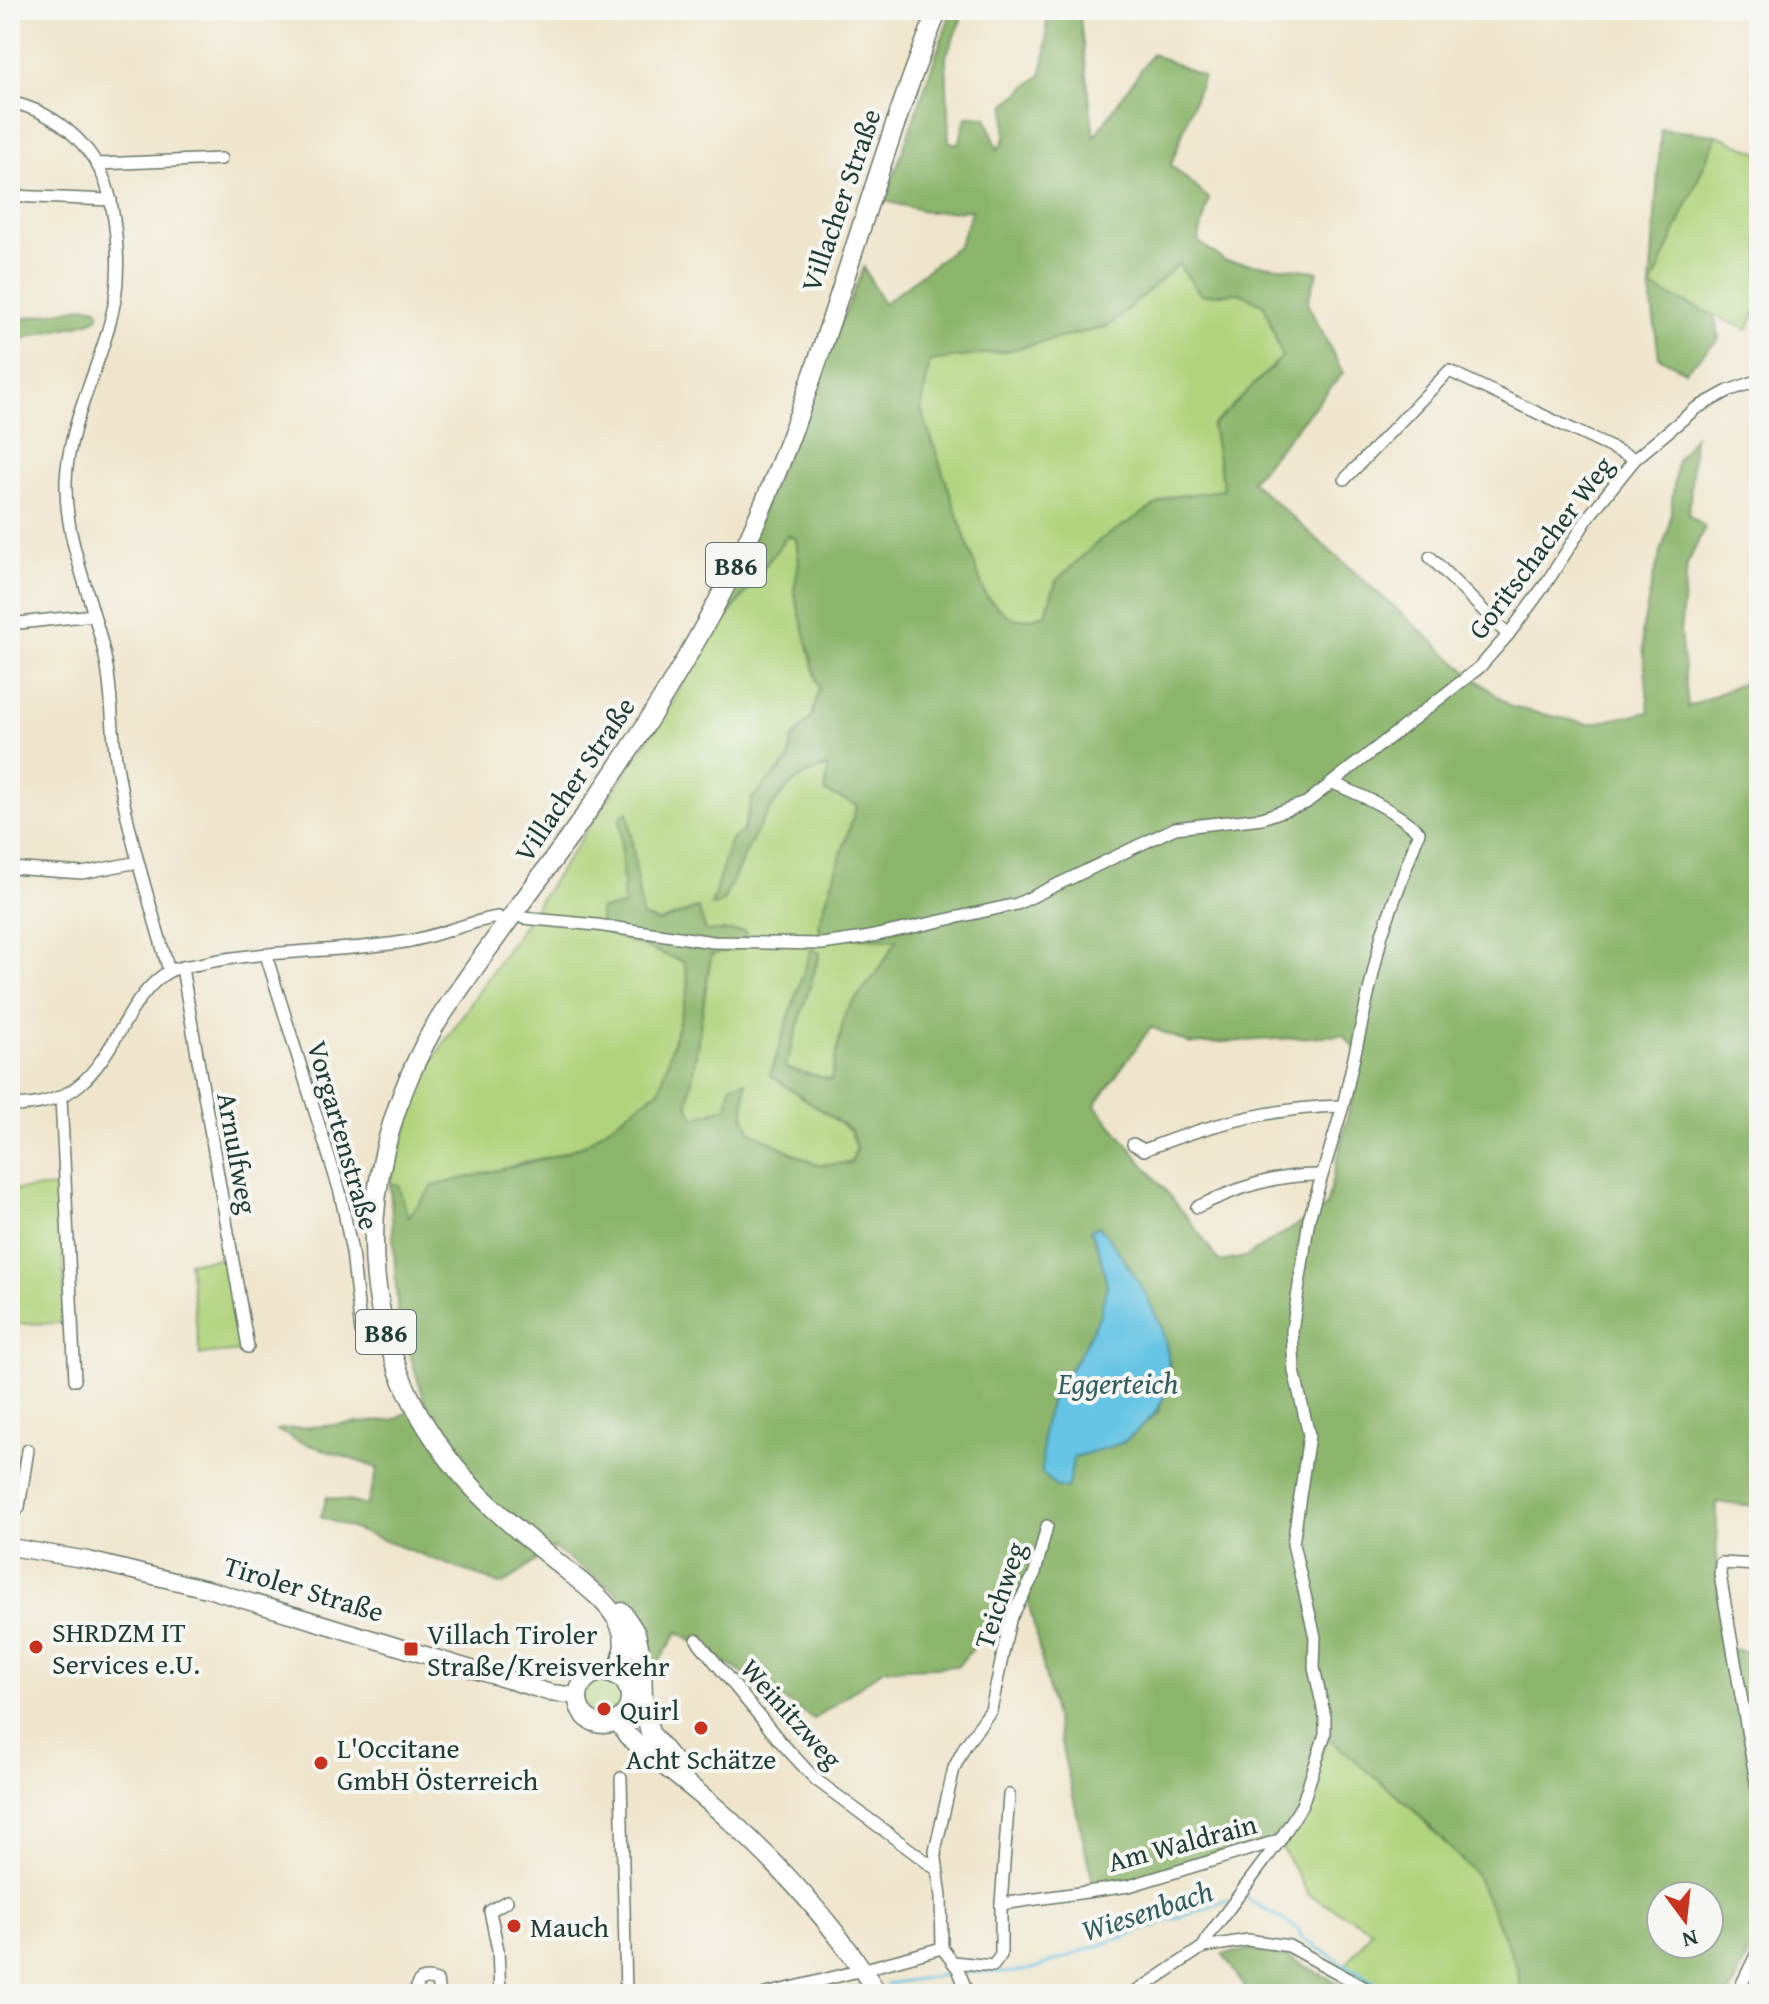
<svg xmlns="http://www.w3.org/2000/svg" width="1769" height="2004" font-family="'Gentium Book Plus',serif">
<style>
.green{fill:#b0d37c;stroke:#688858;stroke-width:2}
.forest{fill:#8cb56c;stroke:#567950;stroke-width:2;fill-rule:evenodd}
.water{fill:#66c4e4;stroke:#42808c;stroke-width:2}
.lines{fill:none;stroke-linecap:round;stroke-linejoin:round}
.stream{stroke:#66c4e4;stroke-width:3}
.street-casing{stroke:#687869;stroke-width:14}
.secondary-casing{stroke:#687869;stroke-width:19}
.primary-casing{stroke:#687869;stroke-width:21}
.street{stroke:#fff;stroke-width:11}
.secondary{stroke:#fff;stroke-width:16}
.primary{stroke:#fff;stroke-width:18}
.poi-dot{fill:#c8321e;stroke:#f6f6f2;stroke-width:3}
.labels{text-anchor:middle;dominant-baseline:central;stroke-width:8;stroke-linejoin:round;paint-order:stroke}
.shield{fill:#f6f6f2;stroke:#60746d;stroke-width:2}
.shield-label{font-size:26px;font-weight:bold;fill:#1f3d34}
.street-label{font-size:28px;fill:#1f3d34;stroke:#f6f6f2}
.poi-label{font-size:28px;fill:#1f3d34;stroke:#f6f6f2;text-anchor:start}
.water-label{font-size:30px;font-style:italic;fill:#315f60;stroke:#f6f6f2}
</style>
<rect width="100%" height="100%" fill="#f6f6f2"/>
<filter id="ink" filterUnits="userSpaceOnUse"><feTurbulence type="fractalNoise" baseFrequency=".0125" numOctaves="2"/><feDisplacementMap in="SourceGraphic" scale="16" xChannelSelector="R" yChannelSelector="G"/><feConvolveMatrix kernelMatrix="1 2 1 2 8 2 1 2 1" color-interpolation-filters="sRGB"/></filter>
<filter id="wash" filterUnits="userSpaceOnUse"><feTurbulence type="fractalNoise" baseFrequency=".006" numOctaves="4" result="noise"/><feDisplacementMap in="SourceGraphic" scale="32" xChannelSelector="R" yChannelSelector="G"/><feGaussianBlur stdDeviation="1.8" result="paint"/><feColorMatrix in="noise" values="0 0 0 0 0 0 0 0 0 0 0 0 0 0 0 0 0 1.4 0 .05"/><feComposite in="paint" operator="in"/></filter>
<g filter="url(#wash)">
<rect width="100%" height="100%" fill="#efe5cc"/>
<g class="green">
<path d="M1717 135 1759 153V305L1748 330 1650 288Z"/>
<path d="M1178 264 1201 295 1241 293 1264 305 1282 357 1212 426 1224 490 1169 497 1100 540 1056 581 1046 614C1013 625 1009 619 985 595L921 409 930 360 1006 351 1109 326Z"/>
<path d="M789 534 796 539 799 562 794 591 820 688 812 716 792 740 789 760 752 798 722 902C745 858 773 773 829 767L857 805 819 923 821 936 898 939 879 969 845 1013 832 1080 785 1068 820 953 770 1075 851 1131 856 1149 851 1163 817 1165 751 1132 744 1116 745 1082 727 1107 694 1119 688 1105 711 955 746 946 745 931H706L697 908 659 922 642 917 628 813 620 817 624 906 684 963 689 986 660 1089 586 1144 558 1155 519 1163 407 1218 398 1186 390 1184 422 1076 671 705 719 615 727 618Z"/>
<path d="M60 1187 66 1323 12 1324 10 1190Z"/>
<path d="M227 1258 242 1351 200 1355 189 1262Z"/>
<circle cx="603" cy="1698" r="21"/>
<path d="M1325 1735 1412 1808 1476 1875 1518 1968 1520 1994H1389L1344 1968 1372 1930 1309 1895 1278 1841Z"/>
</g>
<g class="forest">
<path d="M952 10H965L946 56 949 142 959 144 966 117H986L998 150 1005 138 1006 104 1041 75 1046 55 1047 10H1079L1094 137 1152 54 1203 76 1171 165 1209 199 1198 241 1225 261 1318 271 1307 303 1343 373 1251 481 1472 676 1511 707 1589 724 1649 712 1642 632 1653 578 1669 527 1677 460 1694 436 1689 515 1705 527 1687 565 1680 633 1688 707 1759 676V1506L1717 1503 1716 1578 1730 1649 1759 1653V1703L1739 1702 1759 1823V1931L1730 1994H1520L1518 1968 1476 1875 1412 1808 1326 1736 1311 1800 1278 1841 1129 1885 1094 1887 1026 1592 957 1666 884 1669 814 1719 678 1632 655 1668 641 1629 617 1592 553 1548 503 1585 321 1517 327 1497 367 1505 378 1468 298 1441 276 1430 393 1420 425 1402 398 1316 390 1184 398 1185 408 1217 433 1186 558 1155 586 1144 660 1089 689 986 684 962 601 931 600 909 624 906 620 817 628 812 642 917 659 922 698 908 706 931H745L747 946 711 955 688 1105 694 1118 727 1107 731 1085 746 1082 744 1116 751 1132 816 1165 851 1163 856 1149 851 1130 770 1075 811 949 820 953 785 1068 831 1080 845 1013 879 969 897 940 821 936 819 923 857 805 825 792 828 767C773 773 744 859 722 903L711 906 731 839 744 831 752 798 789 761 792 740 812 716 819 688 794 591 799 562 796 539 788 535 726 618 719 615 864 267 883 304 959 245 972 210 929 212 885 201ZM1178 264 1201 295 1241 293 1264 305 1282 357 1212 426 1224 490 1169 497 1100 540 1056 581 1046 614C1013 625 1009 619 985 595L921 409 930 361 1006 351 1109 326ZM1151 1027 1191 1044 1343 1035 1362 1056 1326 1207 1245 1257 1220 1262 1188 1218 1095 1105ZM1099 1226 1127 1263 1162 1327 1171 1375 1158 1412 1124 1442 1074 1457 1053 1392C1075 1362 1105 1325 1107 1285 1108 1268 1098 1247 1091 1231ZM1661 1896H1709V1944H1661Z"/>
<path d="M1661 129 1717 135 1651 288 1714 315 1719 339 1685 371 1659 357 1650 288Z"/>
<path d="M87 306 97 308 100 314 96 319C68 331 36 331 10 344V321Z"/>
<path d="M1252 1950 1288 1957 1358 1994H1249L1223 1954Z"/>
</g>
<path class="water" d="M1099 1226C1136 1274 1206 1369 1145 1423 1138 1429 1130 1439 1121 1443 1106 1449 1089 1452 1074 1457L1067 1489 1055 1486 1042 1473 1043 1428 1053 1392 1078 1358 1099 1317 1107 1285 1100 1253 1091 1230Z"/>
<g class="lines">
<g class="stream">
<path d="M1240 1899 1246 1898 1297 1928 1302 1938 1394 1994"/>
<path d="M964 1973 1014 1972 1029 1970 1228 1900"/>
<path d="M887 1984 956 1973"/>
<path d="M826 1994 860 1987"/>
</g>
</g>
</g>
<g filter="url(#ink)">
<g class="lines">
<defs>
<g id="street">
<path d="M10 102C60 113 101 151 111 202 117 233 120 268 115 299 105 360 69 417 66 480 64 541 93 598 105 657 113 692 111 730 117 765 128 835 150 903 169 971"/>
<path d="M98 164 221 159"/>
<path d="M10 196 111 200"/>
<path d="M1345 479 1449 371 1635 459"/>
<path d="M1430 557 1508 635"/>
<path d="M10 624 93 615"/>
<path d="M10 868 82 873 138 862"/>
<path d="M523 918 597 925 713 942 822 944 864 938 1017 904 1175 828 1262 818 1306 803 1480 667 1508 635 1547 582 1590 515 1635 459 1695 409 1728 391 1759 380"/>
<path d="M266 955 340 1192 352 1252 361 1332"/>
<path d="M182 968 248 1347"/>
<path d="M61 1098 75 1380"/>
<path d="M10 1106C79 1106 96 1071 128 1017 138 1000 151 982 168 972 178 966 193 966 204 963 271 949 342 953 410 941 440 935 468 922 498 917"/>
<path d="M1133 1144 1144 1150C1207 1125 1276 1107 1343 1106"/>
<path d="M1197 1207C1237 1188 1276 1174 1321 1175"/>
<path d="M10 1519 19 1507 28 1450"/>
<path d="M1759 1565 1721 1563 1720 1575 1759 1799"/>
<path d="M697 1640 779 1740 815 1779 936 1869"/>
<path d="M621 1778 626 1994"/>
<path d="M1001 1904 1009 1795"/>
<path d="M1203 1947 1210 1934 1280 1840 1302 1805 1325 1734V1717L1314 1668 1315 1637 1293 1544 1309 1435 1294 1371 1292 1331 1309 1219 1343 1106 1382 934 1419 832C1393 809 1365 797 1333 783"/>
<path d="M953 1962 993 1966 1001 1955V1904L1129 1886 1280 1840"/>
<path d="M416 1994C415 1980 424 1976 437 1981L439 1994"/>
<path d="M500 1994 498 1950 490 1911 507 1901"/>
<path d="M765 1994C824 1981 883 1964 942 1948"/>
<path d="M968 1994 958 1969 942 1948 941 1897 935 1851 954 1768 965 1746 991 1710 1010 1620 1035 1573 1047 1526"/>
<path d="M1133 1994 1203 1947 1248 1940 1289 1946 1376 1994"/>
<path d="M1737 1994 1759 1949"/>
</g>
<path id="secondary" d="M10 1547 88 1560 211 1590 551 1693 578 1696"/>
<g id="primary">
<path d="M622 1612 636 1633 642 1660 643 1702 650 1733 675 1763"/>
<circle cx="604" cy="1698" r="26"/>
<path d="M617 1676C623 1656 629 1638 616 1618 605 1600 586 1586 569 1572 542 1550 515 1529 490 1505 352 1372 342 1190 434 1027 477 961 525 899 571 835 632 750 689 661 735 567 822 389 863 192 938 10"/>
<path d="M617 1720 628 1736C659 1763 692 1786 723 1814 782 1867 836 1926 878 1994"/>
</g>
</defs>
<use href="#street" class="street-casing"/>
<use href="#secondary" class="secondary-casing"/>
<use href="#primary" class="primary-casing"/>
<use href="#street" class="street"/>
<use href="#secondary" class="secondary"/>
<use href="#primary" class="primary"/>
</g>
</g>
<g class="poi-dot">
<circle cx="36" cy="1647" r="8"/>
<rect x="403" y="1641" width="16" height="16" rx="4"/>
<circle cx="604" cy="1709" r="8"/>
<circle cx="701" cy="1728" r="8"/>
<circle cx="321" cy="1763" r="8"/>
<circle cx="514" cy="1926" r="8"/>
</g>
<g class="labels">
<g class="shield">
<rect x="706" y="543" width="60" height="44" rx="6"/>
<rect x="356" y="1310" width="60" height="44" rx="6"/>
</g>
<g class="shield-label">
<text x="736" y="565">B86</text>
<text x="386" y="1332">B86</text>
</g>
<g class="street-label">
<text transform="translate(840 200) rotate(-71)">Villacher Straße</text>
<text transform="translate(1540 547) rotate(-53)">Goritschacher Weg</text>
<text transform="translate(574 779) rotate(-56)">Villacher Straße</text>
<text transform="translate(344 1135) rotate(74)">Vorgartenstraße</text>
<text transform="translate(238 1153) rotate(80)">Arnulfweg</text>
<text transform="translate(304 1588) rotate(17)">Tiroler Straße</text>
<text transform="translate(999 1595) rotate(-72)">Teichweg</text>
<text transform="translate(792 1713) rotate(48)">Weinitzweg</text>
<text transform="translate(1182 1842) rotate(-15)">Am Waldrain</text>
</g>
<g class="poi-label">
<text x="52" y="1631">SHRDZM IT<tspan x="52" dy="32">Services e.U.</tspan></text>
<text x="427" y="1633">Villach Tiroler<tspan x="427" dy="32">Straße/Kreisverkehr</tspan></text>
<text x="620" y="1709">Quirl</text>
<text x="337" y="1747">L'Occitane<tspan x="337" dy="32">GmbH Österreich</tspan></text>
<text x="701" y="1758" text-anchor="middle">Acht Schätze</text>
<text x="530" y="1926">Mauch</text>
</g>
<g class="water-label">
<text x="1118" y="1383">Eggerteich</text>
<text transform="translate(1147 1910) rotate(-18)">Wiesenbach</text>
</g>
</g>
<rect width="1769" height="2004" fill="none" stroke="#f6f6f2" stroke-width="40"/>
<g transform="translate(1685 1920) rotate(165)"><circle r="38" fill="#f6f6f2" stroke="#a0aca6" stroke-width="2"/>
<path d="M0-6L14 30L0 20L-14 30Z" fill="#c8321e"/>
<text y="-12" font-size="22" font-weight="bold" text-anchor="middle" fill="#1f3d34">N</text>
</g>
</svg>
